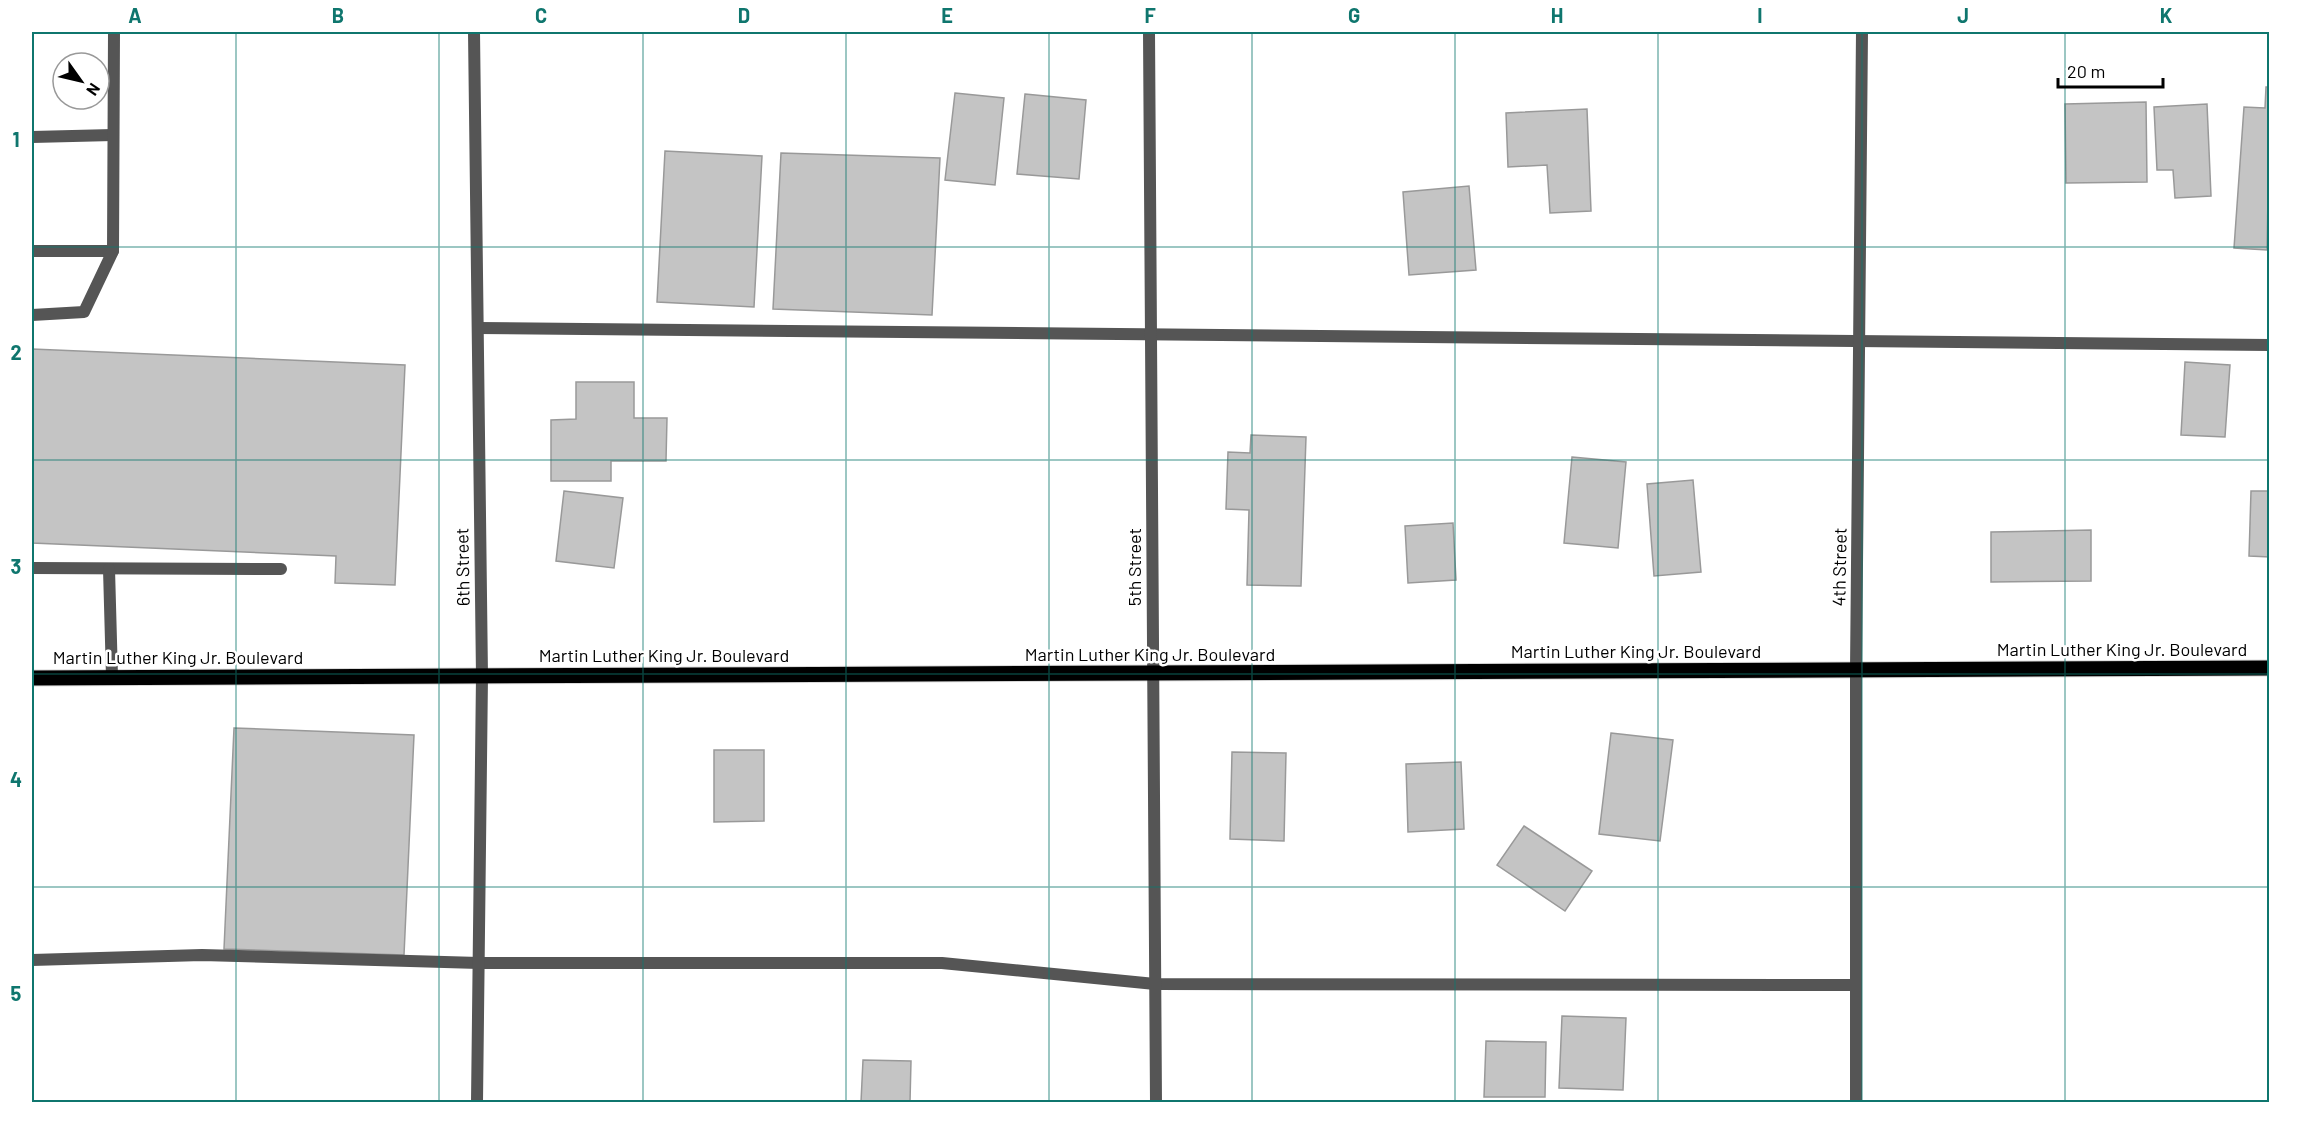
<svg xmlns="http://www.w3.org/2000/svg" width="2301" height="1134" font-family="Barlow,sans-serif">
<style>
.building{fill:#c4c4c4;stroke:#999;stroke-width:1.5}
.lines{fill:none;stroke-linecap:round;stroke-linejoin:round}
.primary-casing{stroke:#dbdbdb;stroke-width:17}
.lane{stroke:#555;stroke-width:12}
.street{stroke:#555;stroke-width:12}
.primary{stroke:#000;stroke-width:15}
.grid{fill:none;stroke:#0f766e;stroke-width:1.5;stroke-opacity:0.55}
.labels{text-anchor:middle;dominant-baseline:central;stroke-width:5;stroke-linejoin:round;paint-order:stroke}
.street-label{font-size:18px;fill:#000;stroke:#fff}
.neatline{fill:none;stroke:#0f766e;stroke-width:2}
.grid-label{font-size:20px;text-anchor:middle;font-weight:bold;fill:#0f766e}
</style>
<rect width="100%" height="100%" fill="#fff"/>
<g class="building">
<path d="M2266 87H2270L2267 250 2234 248 2244 107 2265 108Z"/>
<path d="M955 93 1004 98 995 185 945 180Z"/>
<path d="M1025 94 1086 100 1079 179 1017 174Z"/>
<path d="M2146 102 2147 182 2066 183 2065 104Z"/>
<path d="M2207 104 2211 196 2175 198 2173 170H2157L2154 107Z"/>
<path d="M1587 109 1591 211 1550 213 1547 165 1508 167 1506 113Z"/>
<path d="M665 151 762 156 754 307 657 302Z"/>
<path d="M781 153 940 158 932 315 773 309Z"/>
<path d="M1469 186 1476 270 1409 275 1403 192Z"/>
<path d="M32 349 405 365 395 585 335 583 336 556 32 543Z"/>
<path d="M2185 362 2230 365 2225 437 2181 435Z"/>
<path d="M576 382H634V418H667L666 461H611V481H551V420L576 419Z"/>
<path d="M1251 435 1306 437 1301 586 1247 585 1249 510 1226 509 1228 452 1250 453Z"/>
<path d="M1572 457 1626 462 1618 548 1564 543Z"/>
<path d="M1693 480 1701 572 1654 576 1647 484Z"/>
<path d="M564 491 623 498 614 568 556 561Z"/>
<path d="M2251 491H2270V557L2249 556Z"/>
<path d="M1453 523 1456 580 1408 583 1405 526Z"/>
<path d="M2091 530V581L1991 582V532Z"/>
<path d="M234 728 414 735 404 955 224 949Z"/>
<path d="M1611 733 1673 740 1660 841 1599 834Z"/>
<path d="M714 750H764V821L714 822Z"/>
<path d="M1232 752 1286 753 1284 841 1230 839Z"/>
<path d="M1461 762 1464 829 1408 832 1406 764Z"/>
<path d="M1524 826 1592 871 1565 911 1497 865Z"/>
<path d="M1562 1016 1626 1018 1623 1090 1559 1088Z"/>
<path d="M1486 1041 1546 1042 1545 1097H1484Z"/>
<path d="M863 1060 911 1061 910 1102H861Z"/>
</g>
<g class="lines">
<defs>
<path id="primary" d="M32 678 2270 668"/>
</defs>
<use href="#primary" class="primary-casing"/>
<g class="lane">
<path d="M32 137 113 135"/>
<path d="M32 251H113"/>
<path d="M32 315 84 312 113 251 114 32"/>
<path d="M478 328 2270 345"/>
<path d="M32 568 281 569"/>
<path d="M109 569 112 677"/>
<path d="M32 960 202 955 479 963H942L1155 984 1856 985"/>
</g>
<g class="street">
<path d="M474 32 482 676 477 1102"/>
<path d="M1149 32 1156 1102"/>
<path d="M1856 1102V670L1862 32"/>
</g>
<use href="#primary" class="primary"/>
</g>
<path class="grid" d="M236 32V1102M439 32V1102M643 32V1102M846 32V1102M1049 32V1102M1252 32V1102M1455 32V1102M1658 32V1102M1862 32V1102M2065 32V1102M32 247H2270M32 460H2270M32 674H2270M32 887H2270"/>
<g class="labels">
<g class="street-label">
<text transform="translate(462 567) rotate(-91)">6th Street</text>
<text transform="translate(1134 567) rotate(-90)">5th Street</text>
<text transform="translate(1839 567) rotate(-89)">4th Street</text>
<text x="2122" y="649">Martin Luther King Jr. Boulevard</text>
<text x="1636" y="651">Martin Luther King Jr. Boulevard</text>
<text x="1150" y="654">Martin Luther King Jr. Boulevard</text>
<text x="664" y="655">Martin Luther King Jr. Boulevard</text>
<text x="178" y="657">Martin Luther King Jr. Boulevard</text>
</g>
</g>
<rect width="2301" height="1134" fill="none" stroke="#ffffff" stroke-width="66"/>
<g transform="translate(81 81) rotate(124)"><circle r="28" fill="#ffffff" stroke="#999999" stroke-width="1.5"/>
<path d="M0-4.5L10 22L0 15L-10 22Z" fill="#000000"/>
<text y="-9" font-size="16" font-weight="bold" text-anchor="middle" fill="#000000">N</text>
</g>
<path d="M2058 78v9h105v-9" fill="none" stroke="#000000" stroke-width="3"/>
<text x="2067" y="78" font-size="18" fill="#000000" stroke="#ffffff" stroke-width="4.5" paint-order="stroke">20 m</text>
<rect x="33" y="33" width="2235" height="1068" class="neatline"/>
<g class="grid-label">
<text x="135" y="23">A</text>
<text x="338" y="23">B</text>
<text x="541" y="23">C</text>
<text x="744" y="23">D</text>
<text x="947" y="23">E</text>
<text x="1150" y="23">F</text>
<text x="1354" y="23">G</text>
<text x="1557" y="23">H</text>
<text x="1760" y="23">I</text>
<text x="1963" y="23">J</text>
<text x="2166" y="23">K</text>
<text x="16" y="147">1</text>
<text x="16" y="360">2</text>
<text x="16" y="574">3</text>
<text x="16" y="787">4</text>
<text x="16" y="1001">5</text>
</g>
</svg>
